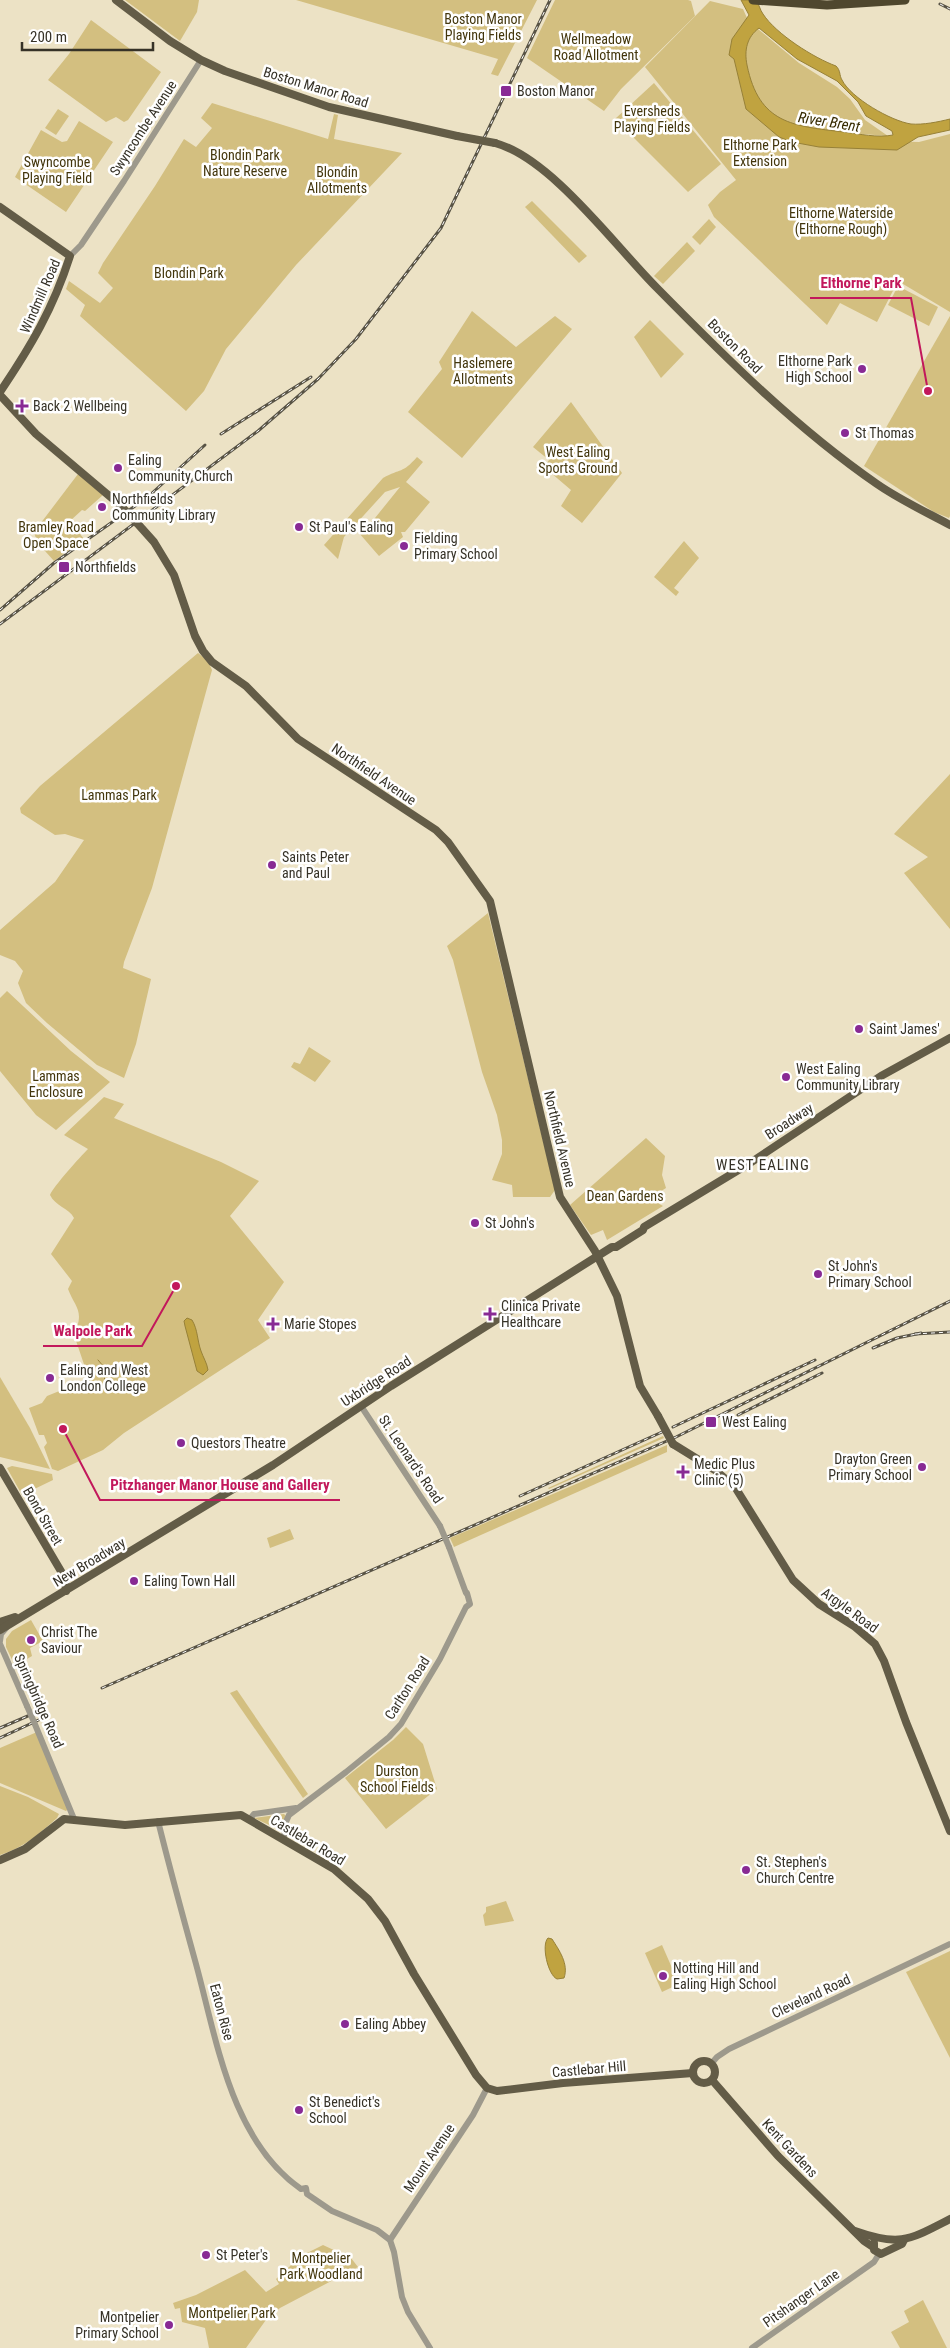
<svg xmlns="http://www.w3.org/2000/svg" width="950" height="2348" font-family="'Roboto Condensed',sans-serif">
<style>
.green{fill:#d3bf80}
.water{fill:#c0a340;stroke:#978138;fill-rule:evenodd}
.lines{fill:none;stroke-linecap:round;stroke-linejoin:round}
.stream{stroke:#978138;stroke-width:1}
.minor{stroke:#9d998c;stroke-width:6}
.major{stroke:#635c47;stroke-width:8}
.highway{stroke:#4f472e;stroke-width:9}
.rail-casing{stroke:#585345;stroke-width:3}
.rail{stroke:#fff;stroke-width:1;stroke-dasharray:4;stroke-linecap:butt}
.minor-bridge{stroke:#9d998c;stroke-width:6}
.major-bridge{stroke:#635c47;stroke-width:8}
.poi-dot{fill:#882a94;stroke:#fff;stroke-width:2}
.labels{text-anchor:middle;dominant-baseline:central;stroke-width:5;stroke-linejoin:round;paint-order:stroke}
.park-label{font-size:14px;fill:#43360c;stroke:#fff}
.street-label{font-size:14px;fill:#363227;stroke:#fff}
.poi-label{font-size:14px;fill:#363227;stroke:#fff;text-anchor:start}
.water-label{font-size:15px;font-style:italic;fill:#362a00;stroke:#fff}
.neighbourhood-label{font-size:15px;letter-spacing:1px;fill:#363227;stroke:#fff}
.leader{fill:none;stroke:#c2185b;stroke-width:2}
.callout-dot{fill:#c2185b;stroke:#fff;stroke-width:2}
.callout-label{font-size:15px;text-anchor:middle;font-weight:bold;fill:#c2185b;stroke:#fff;stroke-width:5;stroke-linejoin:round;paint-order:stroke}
</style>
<rect width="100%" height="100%" fill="#ece2c5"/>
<g class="green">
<path d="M125 0H199L197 12 180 41Z"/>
<path d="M296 0H537L498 76 491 74 498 59Z"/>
<path d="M555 0H688L691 1 695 16 621 89 604 111 527 58Z"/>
<path d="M710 1 743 9 747 18 756 30 758 29 799 63 837 87 850 99 865 120 888 136 823 131 820 139 919 142 950 134V312L898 281 877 322 840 303 827 325 714 217 708 205 720 192 736 180 645 67Z"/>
<path d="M91 20 161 72 128 120 124 122 116 117 106 122 48 80 69 54Z"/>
<path d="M654 83 721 164 688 192 615 119Z"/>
<path d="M212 103 328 139 334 114 338 115 334 139 402 153 296 265 226 349 204 391 186 411 80 316 85 305 66 289 69 281 100 303 113 288 98 273 103 263 155 186 184 139 196 147 212 128 201 118Z"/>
<path d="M58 109 69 116 56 135 45 128Z"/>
<path d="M79 121 113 142 66 212 15 177 41 130 62 142 67 141Z"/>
<path d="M532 201 587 256 579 263 525 207Z"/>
<path d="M709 219 716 227 700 245 692 237Z"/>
<path d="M687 242 695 251 663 284 654 276Z"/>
<path d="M898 286 938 307 929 326 888 305Z"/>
<path d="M472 311 516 347 555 316 572 329 462 458 408 412 442 369 439 362Z"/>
<path d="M950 316V516L949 518 934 512 864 466Z"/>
<path d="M650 320 684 354 661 378 634 337Z"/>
<path d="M571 402 622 473 582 523 561 506 571 490 544 467 549 460 533 447Z"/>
<path d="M417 457 423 462 406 482 430 502 405 532H401L403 537 379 556 359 533 375 518 400 487 385 492 344 537 338 559 324 545 383 478C401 468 402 474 417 457Z"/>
<path d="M78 474 103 495 85 511 82 510 70 521 84 539 54 561 37 542 34 532Z"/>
<path d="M684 541 699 558 674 588 679 592 676 596 654 577Z"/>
<path d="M198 653 208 661 212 670 152 888 124 962 123 968 151 979 136 1044 124 1078 97 1065 47 1023 26 1003 18 983 23 971 15 961 0 955V930L55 882 84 840 65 834 55 835 21 813 20 808 40 786Z"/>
<path d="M950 774V929L904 873 928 857 894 834Z"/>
<path d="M488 913 555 1190 550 1197H513L512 1185 492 1180 502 1154V1140L497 1115 482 1072 453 960 447 946Z"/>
<path d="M7 991 71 1051 110 1082 56 1130 36 1115 0 1071V998Z"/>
<path d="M309 1047 331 1061 315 1082 291 1067 294 1062 300 1064Z"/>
<path d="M104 1097 124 1104 114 1118 221 1162 259 1181 230 1216 284 1282 258 1320 270 1338 124 1433 103 1450 58 1471 52 1469 44 1447 47 1443 44 1435H39L29 1408 42 1403 47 1396 89 1379 72 1329 77 1327C83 1310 74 1305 68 1289L72 1281 51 1254 74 1218C69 1208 55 1206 50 1195 53 1187 80 1157 88 1149L64 1135Z"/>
<path d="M646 1138 665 1156 662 1175 666 1188 655 1195 656 1202 663 1206 607 1240 603 1230 591 1235 570 1205Z"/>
<path d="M0 1377 30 1428 50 1469 0 1457Z"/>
<path d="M663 1436 664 1438 549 1489 548 1488Z"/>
<path d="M667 1445V1452L454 1547 450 1538Z"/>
<path d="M12 1466 52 1474 53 1480 22 1495 7 1468Z"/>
<path d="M290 1529 294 1539 270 1548 267 1538Z"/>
<path d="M31 1620 43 1641 30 1648 32 1656 15 1666 6 1647V1639L12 1631Z"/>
<path d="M237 1690 308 1794 303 1798 230 1693Z"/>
<path d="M406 1727 423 1744 437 1789 386 1829 345 1778 393 1740Z"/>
<path d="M37 1732 68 1809 66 1811 0 1783V1748Z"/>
<path d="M0 1786 28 1797 59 1814 57 1818C39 1834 23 1848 0 1855Z"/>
<path d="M284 1814 286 1816 282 1831 254 1818Z"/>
<path d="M506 1901 514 1921 485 1926 483 1915 486 1912V1907Z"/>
<path d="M662 1945 679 1984 662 1992 645 1953Z"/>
<path d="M950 1951V2058L906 1972Z"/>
<path d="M323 2245 351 2258 358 2267 280 2308 268 2317 246 2348H209L205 2328 182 2322 180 2308 175 2309 173 2303 196 2295 245 2270 266 2292 279 2284 276 2279 301 2256Z"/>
<path d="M923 2300 947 2348H900L891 2332 909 2322 904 2311Z"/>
</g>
<g class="water">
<path d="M741 0H756C759 4 760 10 763 14 776 34 814 58 836 66 841 71 839 75 842 80 851 98 891 121 911 124 923 125 938 122 950 119V130L918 137 897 150 819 147 792 142 779 137 746 109 734 59 729 55 732 39 749 15ZM759 28 797 59 837 81 858 102 866 116 892 131 893 135C878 138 859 134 844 132 793 126 759 124 747 65 744 50 747 37 759 28Z"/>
<path d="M187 1318 192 1320C198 1330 197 1340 201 1351 203 1357 207 1363 208 1370L203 1375 197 1371 185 1326 184 1321Z"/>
<path d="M548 1938 552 1939C559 1950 569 1964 564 1978L557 1979C548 1975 541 1945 548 1938Z"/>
</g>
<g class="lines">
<path class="stream" d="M98 1360 104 1367 105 1390"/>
<g class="minor">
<path d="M70 256 81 245 124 181 201 60"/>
<path d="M361 1406 440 1526"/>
<path d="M449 1547 466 1593"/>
<path d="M0 1641 1 1634 7 1627"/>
<path d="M0 1644 27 1706"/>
<path d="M34 1722 74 1819"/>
<path d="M249 1820 254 1814 296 1808"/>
<path d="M158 1821C170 1869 183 1917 196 1964 217 2041 231 2140 301 2189L306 2188 307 2194 332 2211 377 2230 390 2240 394 2252 402 2297 408 2312 430 2348"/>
<path d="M284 1838 285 1824 289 1815 346 1772 389 1737 401 1724 440 1659 466 1607 470 1604 467 1593"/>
<path d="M711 2064 717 2057 729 2049 950 1944"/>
<path d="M390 2240 473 2115 487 2088"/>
<path d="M752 2348 874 2262 879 2254"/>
</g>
<g class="major">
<path d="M116 0 170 41 201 60 225 71 329 107 457 136"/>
<path d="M495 143C551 158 615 246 657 288 726 358 796 428 877 484 900 500 926 512 950 525"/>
<path d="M0 207 70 256C53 309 31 346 0 392"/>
<path d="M0 395 36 434 120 505"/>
<path d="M137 523 154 542 174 575 195 636 203 651 212 662 246 686 298 739 436 830 448 842 490 901 560 1197 595 1251 617 1296 640 1386 658 1416"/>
<path d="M673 1444 715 1470 735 1487 793 1580 819 1604 854 1626 875 1644 884 1661 906 1722 950 1831"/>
<path d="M0 1468 65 1578 66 1591"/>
<path d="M0 1622 15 1617"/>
<path d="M0 1630 273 1465 391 1386 612 1247H616L643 1230 644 1227 750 1163 881 1076 950 1038"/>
<path d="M0 1860 25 1849 64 1819 125 1825 241 1815 334 1869 368 1899 385 1921 414 1974 476 2075 487 2088 497 2091 563 2083 693 2073"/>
<circle cx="704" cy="2072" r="11"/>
<path d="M712 2080 778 2156 864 2241 873 2247"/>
<path d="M855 2231C900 2247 909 2240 950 2219"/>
<path d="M874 2243V2250L881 2254 902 2244 904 2240"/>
</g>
<path class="highway" d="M753 0 827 5 905 0"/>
<defs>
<g id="rail">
<path d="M940 4 950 9"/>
<path d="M221 434 311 377"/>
<path d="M140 504 205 445"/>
<path d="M0 610 54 563 145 499"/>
<path d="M0 624 258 431 318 379 356 339 441 228 550 0"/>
<path d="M915 1334 950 1332"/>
<path d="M873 1348 897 1338 921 1333"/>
<path d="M738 1415 822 1373"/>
<path d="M673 1427 815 1360"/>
<path d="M520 1496 662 1432"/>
<path d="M102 1688 676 1437 950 1301"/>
<path d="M0 1728 37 1712"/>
<path d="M0 1738 45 1717"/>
</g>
</defs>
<use href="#rail" class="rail-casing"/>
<use href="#rail" class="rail"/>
<g class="minor-bridge">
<path d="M440 1526 449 1547"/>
<path d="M27 1706 34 1722"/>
</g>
<g class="major-bridge">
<path d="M457 136 495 143"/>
<path d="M120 505 137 523"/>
<path d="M658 1416 673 1444"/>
</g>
</g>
<g class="poi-dot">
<rect x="500" y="85" width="12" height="12" rx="2.5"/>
<circle cx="862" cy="369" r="5"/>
<path d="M19.5 398.5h5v5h5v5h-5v5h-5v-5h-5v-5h5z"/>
<circle cx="845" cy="433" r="5"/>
<circle cx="118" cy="468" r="5"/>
<circle cx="102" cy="507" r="5"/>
<circle cx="299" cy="527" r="5"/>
<circle cx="404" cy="546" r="5"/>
<rect x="58" y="561" width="12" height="12" rx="2.5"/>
<circle cx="272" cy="865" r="5"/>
<circle cx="859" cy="1029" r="5"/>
<circle cx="786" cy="1077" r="5"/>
<circle cx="475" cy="1223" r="5"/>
<circle cx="818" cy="1274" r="5"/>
<path d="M487.5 1306.5h5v5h5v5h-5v5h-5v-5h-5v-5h5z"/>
<path d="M270.5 1316.5h5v5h5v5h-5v5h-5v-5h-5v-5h5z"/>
<circle cx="50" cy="1378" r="5"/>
<rect x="705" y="1416" width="12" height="12" rx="2.5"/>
<circle cx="181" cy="1443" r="5"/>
<circle cx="922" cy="1467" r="5"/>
<path d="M680.5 1464.5h5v5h5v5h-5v5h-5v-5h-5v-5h5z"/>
<circle cx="134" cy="1581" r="5"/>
<circle cx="31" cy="1640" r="5"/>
<circle cx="746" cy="1870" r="5"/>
<circle cx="663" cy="1976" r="5"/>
<circle cx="345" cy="2024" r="5"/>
<circle cx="299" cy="2110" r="5"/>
<circle cx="206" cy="2255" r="5"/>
<circle cx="169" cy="2325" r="5"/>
</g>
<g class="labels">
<g class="park-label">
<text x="483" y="19">Boston Manor<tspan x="483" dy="16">Playing Fields</tspan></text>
<text x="596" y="39">Wellmeadow<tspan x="596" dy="16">Road Allotment</tspan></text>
<text x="652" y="111">Eversheds<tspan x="652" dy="16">Playing Fields</tspan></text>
<text x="760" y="145">Elthorne Park<tspan x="760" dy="16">Extension</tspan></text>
<text x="245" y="155">Blondin Park<tspan x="245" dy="16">Nature Reserve</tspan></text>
<text x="57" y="162">Swyncombe<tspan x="57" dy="16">Playing Field</tspan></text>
<text x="337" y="172">Blondin<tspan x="337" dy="16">Allotments</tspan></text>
<text x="841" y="213">Elthorne Waterside<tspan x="841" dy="16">(Elthorne Rough)</tspan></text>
<text x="189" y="273">Blondin Park</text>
<text x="483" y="363">Haslemere<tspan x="483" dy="16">Allotments</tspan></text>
<text x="578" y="452">West Ealing<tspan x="578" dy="16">Sports Ground</tspan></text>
<text x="56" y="527">Bramley Road<tspan x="56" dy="16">Open Space</tspan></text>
<text x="119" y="795">Lammas Park</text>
<text x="56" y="1076">Lammas<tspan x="56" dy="16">Enclosure</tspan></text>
<text x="625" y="1196">Dean Gardens</text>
<text x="397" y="1771">Durston<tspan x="397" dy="16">School Fields</tspan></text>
<text x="321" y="2258">Montpelier<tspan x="321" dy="16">Park Woodland</tspan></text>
<text x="232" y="2313">Montpelier Park</text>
</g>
<g class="street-label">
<text transform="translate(316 87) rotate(17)">Boston Manor Road</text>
<text transform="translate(143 128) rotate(-57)">Swyncombe Avenue</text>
<text transform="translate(40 296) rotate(-66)">Windmill Road</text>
<text transform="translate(735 346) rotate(45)">Boston Road</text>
<text transform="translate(374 774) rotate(34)">Northfield Avenue</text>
<text transform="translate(789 1121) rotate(-33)">Broadway</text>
<text transform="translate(560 1139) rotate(77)">Northfield Avenue</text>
<text transform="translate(376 1381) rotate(-33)">Uxbridge Road</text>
<text transform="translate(411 1459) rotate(56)">St. Leonard's Road</text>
<text transform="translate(43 1516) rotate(60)">Bond Street</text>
<text transform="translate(89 1562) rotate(-31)">New Broadway</text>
<text transform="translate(850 1610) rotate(36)">Argyle Road</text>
<text transform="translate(407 1688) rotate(-58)">Carlton Road</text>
<text transform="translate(39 1701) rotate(66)">Springbridge Road</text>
<text transform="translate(308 1840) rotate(31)">Castlebar Road</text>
<text transform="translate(811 1996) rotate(-25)">Cleveland Road</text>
<text transform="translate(222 2012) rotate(75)">Eaton Rise</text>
<text transform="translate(589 2069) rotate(-5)">Castlebar Hill</text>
<text transform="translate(790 2148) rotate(47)">Kent Gardens</text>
<text transform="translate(429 2158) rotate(-56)">Mount Avenue</text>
<text transform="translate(801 2298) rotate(-35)">Pitshanger Lane</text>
</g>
<g class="poi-label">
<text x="517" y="91">Boston Manor</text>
<text x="852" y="361" text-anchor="end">Elthorne Park<tspan x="852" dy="16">High School</tspan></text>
<text x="33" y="406">Back 2 Wellbeing</text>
<text x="855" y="433">St Thomas</text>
<text x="128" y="460">Ealing<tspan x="128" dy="16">Community Church</tspan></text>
<text x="112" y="499">Northfields<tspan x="112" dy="16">Community Library</tspan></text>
<text x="309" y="527">St Paul's Ealing</text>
<text x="414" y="538">Fielding<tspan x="414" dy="16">Primary School</tspan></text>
<text x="75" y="567">Northfields</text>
<text x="282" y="857">Saints Peter<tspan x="282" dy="16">and Paul</tspan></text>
<text x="869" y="1029">Saint James'</text>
<text x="796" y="1069">West Ealing<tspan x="796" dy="16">Community Library</tspan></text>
<text x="485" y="1223">St John's</text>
<text x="828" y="1266">St John's<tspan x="828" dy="16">Primary School</tspan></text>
<text x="501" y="1306">Clinica Private<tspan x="501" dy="16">Healthcare</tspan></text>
<text x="284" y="1324">Marie Stopes</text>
<text x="60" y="1370">Ealing and West<tspan x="60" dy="16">London College</tspan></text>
<text x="722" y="1422">West Ealing</text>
<text x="191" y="1443">Questors Theatre</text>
<text x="912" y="1459" text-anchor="end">Drayton Green<tspan x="912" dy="16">Primary School</tspan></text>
<text x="694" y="1464">Medic Plus<tspan x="694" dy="16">Clinic (5)</tspan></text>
<text x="144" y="1581">Ealing Town Hall</text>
<text x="41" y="1632">Christ The<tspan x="41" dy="16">Saviour</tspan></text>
<text x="756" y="1862">St. Stephen's<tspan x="756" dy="16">Church Centre</tspan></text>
<text x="673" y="1968">Notting Hill and<tspan x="673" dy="16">Ealing High School</tspan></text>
<text x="355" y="2024">Ealing Abbey</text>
<text x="309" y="2102">St Benedict's<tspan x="309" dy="16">School</tspan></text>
<text x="216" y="2255">St Peter's</text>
<text x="159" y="2317" text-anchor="end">Montpelier<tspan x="159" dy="16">Primary School</tspan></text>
</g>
<g class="water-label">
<text transform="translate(829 122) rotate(9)">River Brent</text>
</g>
<g class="neighbourhood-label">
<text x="763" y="1165">WEST EALING</text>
</g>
</g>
<path class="leader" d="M928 391L911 298H810M176 1286L142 1346H43M63 1429L100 1500H340"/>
<g class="callout-dot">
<circle cx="928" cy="391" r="5"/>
<circle cx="176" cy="1286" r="5"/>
<circle cx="63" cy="1429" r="5"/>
</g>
<g class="callout-label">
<text x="861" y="288">Elthorne Park</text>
<text x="93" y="1336">Walpole Park</text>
<text x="220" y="1490">Pitzhanger Manor House and Gallery</text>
</g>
<path d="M22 42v8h131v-8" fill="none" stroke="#363227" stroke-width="2.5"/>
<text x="30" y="42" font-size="15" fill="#363227" stroke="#ffffff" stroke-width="4" paint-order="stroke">200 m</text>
</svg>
